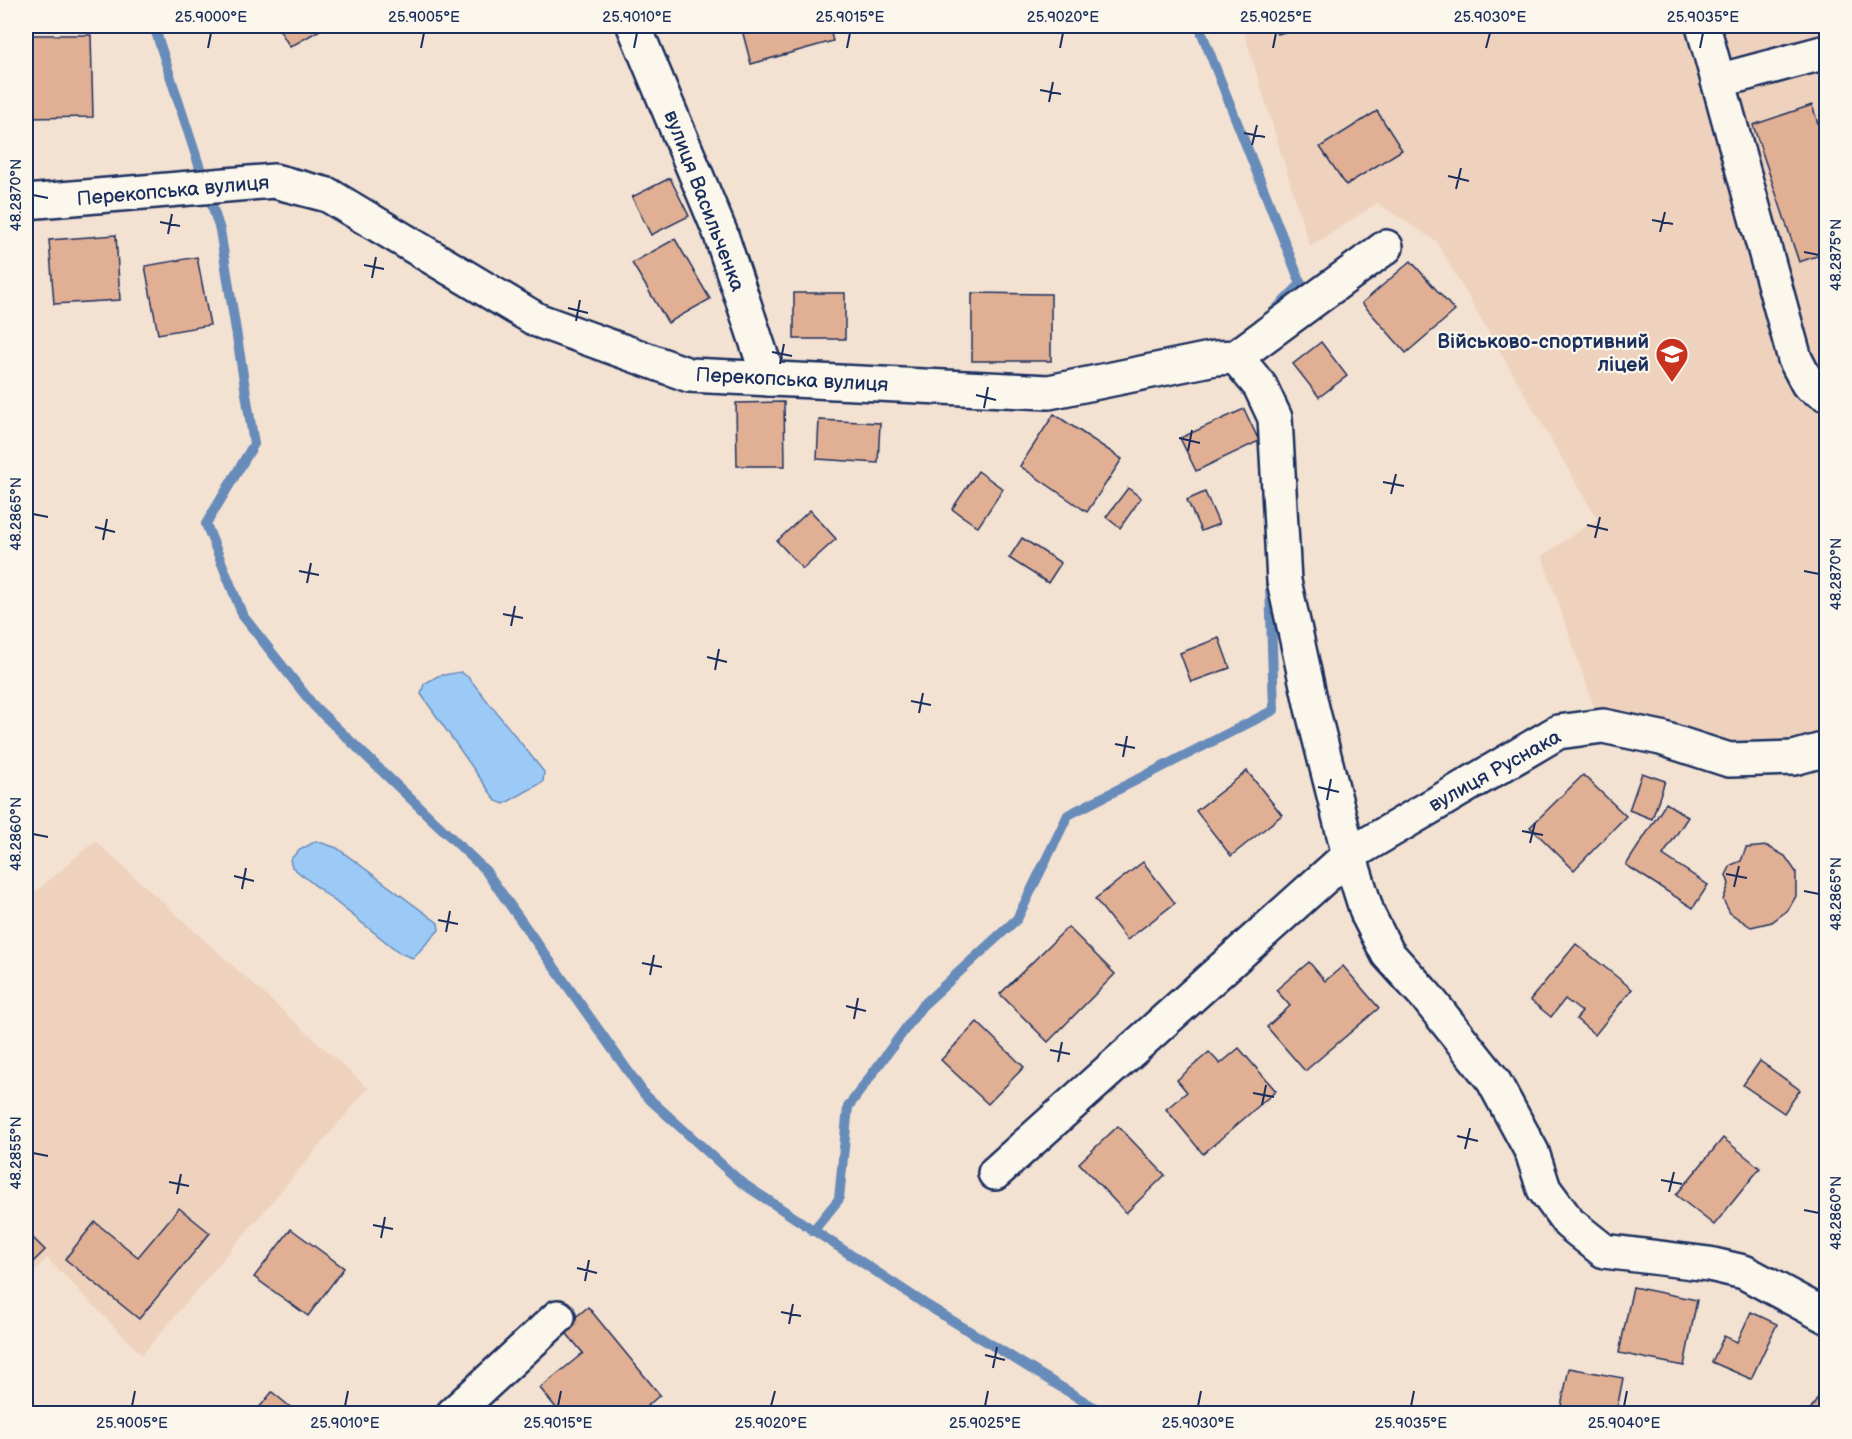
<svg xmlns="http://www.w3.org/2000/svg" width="1852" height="1439" font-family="'Balsamiq Sans',sans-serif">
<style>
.built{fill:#eed2be}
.water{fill:#9ccaf7;stroke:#688cba;stroke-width:1.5}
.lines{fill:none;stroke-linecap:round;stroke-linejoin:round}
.stream{stroke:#688cba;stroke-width:10}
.building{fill:#e1af93;stroke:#1b2f5e;stroke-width:1.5}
.minor-casing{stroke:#1b2f5e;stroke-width:38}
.minor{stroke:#fbf7ec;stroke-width:33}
.ticks{fill:none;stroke:#1b2f5e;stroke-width:2}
.labels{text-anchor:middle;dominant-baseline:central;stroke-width:4.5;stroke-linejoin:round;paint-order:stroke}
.street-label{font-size:20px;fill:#1b2f5e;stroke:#fbf7ec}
.poi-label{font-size:20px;font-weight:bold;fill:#1b2f5e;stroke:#fbf7ec;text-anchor:end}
.neatline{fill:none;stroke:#1b2f5e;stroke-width:2}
.ticks-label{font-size:15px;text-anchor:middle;fill:#1b2f5e}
</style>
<rect width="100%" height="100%" fill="#f3e1d1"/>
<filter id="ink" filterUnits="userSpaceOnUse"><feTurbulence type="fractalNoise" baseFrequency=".0167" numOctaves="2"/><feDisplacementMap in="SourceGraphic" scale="12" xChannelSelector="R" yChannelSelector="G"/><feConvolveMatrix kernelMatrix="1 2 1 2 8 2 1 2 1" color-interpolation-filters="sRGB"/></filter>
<g filter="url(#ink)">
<g class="built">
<path d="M1242 26H1826V747L1794 758 1598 718 1542 556 1597 519 1436 241 1377 203 1310 247Z"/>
<path d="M95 841 368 1088 142 1355 47 1258 26 1280V900Z"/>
</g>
<g class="water">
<path d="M461 672 469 678 544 772 543 782 504 804 496 801 421 694 424 684 438 676Z"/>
<path d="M316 841 337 848 438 923 439 930 413 958 400 953 292 867 290 860 298 851Z"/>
</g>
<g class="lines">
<g class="stream">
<path d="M154 26 220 230 254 444 206 524 243 616 314 706 485 870 645 1095 742 1183 925 1304 1105 1414"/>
<path d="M1199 26 1301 284 1273 312"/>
<path d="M813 1231 839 1199 848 1107 922 1006 1017 919 1068 815 1274 710 1270 584"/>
</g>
</g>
<g class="building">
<path d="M277 26H327L290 47Z"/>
<path d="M741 26H829L833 41 751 64Z"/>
<path d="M1274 26H1307L1277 34Z"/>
<path d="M26 35H91L93 117 26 118Z"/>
<path d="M1812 105 1826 148V253L1799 262 1753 125Z"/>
<path d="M1377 111 1402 150 1346 185 1320 147Z"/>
<path d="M670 178 689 216 651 235 632 197Z"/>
<path d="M116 235 120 300 54 304 49 240Z"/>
<path d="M675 239 710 299 668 323 632 263Z"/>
<path d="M197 257 210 325 158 334 145 266Z"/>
<path d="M1411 261 1455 311 1406 353 1362 303Z"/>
<rect x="794" y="293" width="51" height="46"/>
<path d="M972 293 1051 294V361H972Z"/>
<path d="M1321 342 1347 376 1319 397 1293 364Z"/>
<path d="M784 402 785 466H737L736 403Z"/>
<path d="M1244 409 1259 441 1196 471 1180 438Z"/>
<path d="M1054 414 1122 459 1087 512 1020 466Z"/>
<path d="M819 420 880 423 878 463 817 459Z"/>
<path d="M978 471 1003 489 978 527 952 509Z"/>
<path d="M1128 488 1141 498 1120 528 1106 517Z"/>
<path d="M1205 492 1219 524 1201 531 1187 500Z"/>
<path d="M810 510 836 539 803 569 777 541Z"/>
<path d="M1022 538 1061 563 1048 583 1009 558Z"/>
<path d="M1219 638 1230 668 1191 682 1180 653Z"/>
<path d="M1247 771 1282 815 1231 856 1196 811Z"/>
<path d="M1642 773 1665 781 1652 819 1629 810Z"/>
<path d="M1583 775 1626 816 1574 870 1530 827Z"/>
<path d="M1666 803 1688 817 1663 855 1708 885 1693 908 1626 865Z"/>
<path d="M1767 846 1785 856 1796 872V896L1788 910 1772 922 1751 927 1730 913 1723 900 1729 884 1726 875 1731 865 1741 861 1746 848Z"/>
<path d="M1143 862 1175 903 1127 940 1095 899Z"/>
<path d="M1068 927 1115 974 1048 1042 1000 994Z"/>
<path d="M1576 944 1632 989 1595 1035 1576 1019 1582 1012 1565 999 1551 1017 1530 1000Z"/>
<path d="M1309 962 1325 981 1343 966 1379 1008 1305 1071 1267 1027 1290 1006 1276 990Z"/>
<path d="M977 1022 1024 1067 988 1104 941 1060Z"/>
<path d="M1239 1048 1276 1091 1203 1154 1166 1109 1187 1092 1177 1080 1209 1052 1220 1064Z"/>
<path d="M1760 1061 1800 1090 1784 1113 1743 1085Z"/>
<path d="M1118 1126 1165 1175 1126 1213 1079 1163Z"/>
<path d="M1723 1138 1760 1168 1714 1225 1676 1195Z"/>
<path d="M179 1208 210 1233 139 1319 65 1259 95 1222 138 1257Z"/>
<path d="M291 1229 344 1268 308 1316 254 1277Z"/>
<path d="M26 1231 45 1250 26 1269Z"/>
<path d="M1633 1287 1697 1300 1684 1366 1619 1353Z"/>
<path d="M588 1307 660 1395 638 1414H561L540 1388 583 1353 562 1328Z"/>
<path d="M1751 1312 1777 1324 1751 1379 1712 1362 1724 1336 1737 1342Z"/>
<path d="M1569 1368 1623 1378 1616 1414 1560 1411Z"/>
<path d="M1826 1385V1414H1808Z"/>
<path d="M272 1392 299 1414H254Z"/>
</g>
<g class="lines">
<defs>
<g id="minor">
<path d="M634 26 720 232 769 379"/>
<path d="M1703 26 1795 359 1808 384 1826 394"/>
<path d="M1718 81 1826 52"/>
<path d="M26 202 274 181 328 195 537 320 689 375 1049 392 1215 358 1236 357 1386 247"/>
<path d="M1236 357 1260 386 1275 418 1284 581 1312 708 1349 855 1368 915 1388 954 1426 996 1493 1080 1532 1152 1544 1189 1569 1223 1604 1251 1709 1264 1744 1272 1826 1316"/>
<path d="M995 1173 1349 855 1558 732 1603 726 1661 738 1729 760 1794 758 1826 749"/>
<path d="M453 1414 558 1317"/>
</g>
</defs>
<use href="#minor" class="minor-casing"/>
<use href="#minor" class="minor"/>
</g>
</g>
<path class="ticks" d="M208 48 211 33M421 48 424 33M634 48 637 33M847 48 850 33M1060 48 1063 33M1273 48 1276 33M1486 48 1490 33M1700 48 1703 33M1040 90 1061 94M1049 102 1053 82M1244 133 1265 137M1252 145 1257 125M1448 176 1469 181M1456 189 1461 168M33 195 48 198M1652 220 1673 224M160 222 180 226M1660 232 1665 212M168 234 172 214M1804 252 1819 255M364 265 384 269M372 278 376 257M568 308 588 313M576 321 580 300M772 352 792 356M780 364 784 344M976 395 996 400M984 408 988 387M1179 438 1200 443M1188 451 1192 430M1383 482 1404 486M1391 494 1396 474M33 514 48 517M1587 525 1608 530M95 527 115 532M1595 538 1600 517M103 540 107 519M299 571 319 575M1804 571 1819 574M307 583 311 563M503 614 523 618M511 626 515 606M707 657 727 662M715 670 719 649M911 701 931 705M919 713 923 693M1115 744 1135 748M1123 757 1127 736M1318 787 1339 792M1327 800 1331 779M1522 831 1543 835M33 834 48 837M1530 843 1535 823M1726 874 1747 878M234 876 254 881M1734 887 1739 866M242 889 246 868M1804 891 1819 894M438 920 458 924M446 932 450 911M642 963 662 967M650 975 654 955M846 1006 866 1011M854 1019 858 998M1050 1050 1070 1054M1058 1062 1062 1042M1253 1093 1274 1097M1262 1105 1266 1085M1457 1136 1478 1141M1465 1149 1470 1128M33 1153 48 1156M1661 1180 1682 1184M169 1182 189 1186M1669 1192 1674 1172M177 1194 181 1174M1804 1210 1819 1213M373 1225 393 1229M381 1238 385 1217M577 1268 597 1273M585 1281 589 1260M781 1312 801 1316M789 1324 793 1304M985 1355 1005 1360M993 1368 997 1347M132 1406 135 1391M345 1406 348 1391M558 1406 561 1391M771 1406 775 1391M985 1406 988 1391M1198 1406 1201 1391M1411 1406 1414 1391M1624 1406 1627 1391"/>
<defs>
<symbol id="school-pin" viewBox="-11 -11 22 30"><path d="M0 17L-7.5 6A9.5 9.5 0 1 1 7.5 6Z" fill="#c8321e" stroke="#fbf7ec"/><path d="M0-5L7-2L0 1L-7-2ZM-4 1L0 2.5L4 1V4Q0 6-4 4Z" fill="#fff"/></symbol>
</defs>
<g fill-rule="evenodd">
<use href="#school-pin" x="1653" y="335" width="38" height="52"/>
</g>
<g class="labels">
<g class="street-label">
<text transform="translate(173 191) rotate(-5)">Перекопська вулиця</text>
<text transform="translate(704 201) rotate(69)">вулиця Васильченка</text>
<text transform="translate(792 380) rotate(3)">Перекопська вулиця</text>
<text transform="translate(1495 771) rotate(-29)">вулиця Руснака</text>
</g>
<g class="poi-label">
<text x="1649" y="342">Військово-спортивний<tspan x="1649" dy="23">ліцей</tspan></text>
</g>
</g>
<rect width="1852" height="1439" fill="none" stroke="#fbf7ec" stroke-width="66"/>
<rect x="33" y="33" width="1786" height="1373" class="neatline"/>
<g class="ticks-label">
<text x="211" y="22">25.9000°E</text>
<text x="424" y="22">25.9005°E</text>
<text x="637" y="22">25.9010°E</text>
<text x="850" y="22">25.9015°E</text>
<text x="1063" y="22">25.9020°E</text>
<text x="1276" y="22">25.9025°E</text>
<text x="1490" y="22">25.9030°E</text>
<text x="1703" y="22">25.9035°E</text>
<text transform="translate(16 195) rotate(-90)" y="5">48.2870°N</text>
<text transform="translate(1836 255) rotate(-90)" y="5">48.2875°N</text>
<text transform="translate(16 514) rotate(-90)" y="5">48.2865°N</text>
<text transform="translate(1836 574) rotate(-90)" y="5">48.2870°N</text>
<text transform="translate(16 834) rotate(-90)" y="5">48.2860°N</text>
<text transform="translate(1836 894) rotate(-90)" y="5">48.2865°N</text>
<text transform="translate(16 1153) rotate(-90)" y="5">48.2855°N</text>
<text transform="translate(1836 1213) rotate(-90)" y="5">48.2860°N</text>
<text x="132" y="1428">25.9005°E</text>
<text x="345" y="1428">25.9010°E</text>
<text x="558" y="1428">25.9015°E</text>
<text x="771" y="1428">25.9020°E</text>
<text x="985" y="1428">25.9025°E</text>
<text x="1198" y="1428">25.9030°E</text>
<text x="1411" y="1428">25.9035°E</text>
<text x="1624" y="1428">25.9040°E</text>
</g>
</svg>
